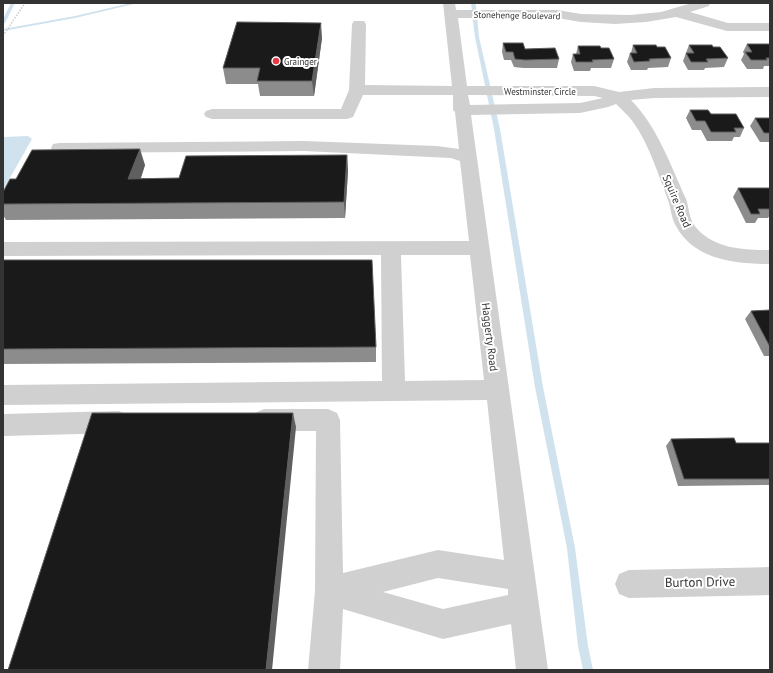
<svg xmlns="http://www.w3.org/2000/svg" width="773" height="673" font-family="'PT Sans',sans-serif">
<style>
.water{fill:#cfe2ee}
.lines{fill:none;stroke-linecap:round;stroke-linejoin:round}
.stream{fill:#cfe2ee;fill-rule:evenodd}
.path{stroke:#cdcdcd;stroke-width:1.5;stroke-dasharray:1.5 1.5;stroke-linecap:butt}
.minor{fill:#d0d0d0;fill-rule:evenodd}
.wall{fill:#8c8c8c}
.shaded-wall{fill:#5f5f5f}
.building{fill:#1a1a1a;stroke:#5f5f5f}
.poi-dot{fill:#e63946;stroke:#fff;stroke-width:1.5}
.labels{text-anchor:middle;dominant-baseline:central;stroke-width:4;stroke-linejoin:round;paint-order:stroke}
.far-street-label{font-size:9px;fill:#333;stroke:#fff}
.far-poi-label{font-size:9px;fill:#333;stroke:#fff;text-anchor:start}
.street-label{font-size:11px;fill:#333;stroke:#fff}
.near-street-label{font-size:13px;fill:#333;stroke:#fff}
</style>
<rect width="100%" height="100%" fill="#fff"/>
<path class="water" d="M28 136 32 139 3 190V137Z"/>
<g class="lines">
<g class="stream">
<path d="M11 3H15L5 23 3 24V19Z"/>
<path d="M131 3H138L75 18 3 31V29L75 16Z"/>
<path d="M471 3H475L476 6 479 37 500 129 543 387 575 548 588 646 593 670H583L578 646 567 548 535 387 494 129 475 37Z"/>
</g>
<path class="path" d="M3 36 25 3"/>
<g class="minor">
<path d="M443 3H455L456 10H557L581 14 630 15 661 12 692 3H710L709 6 690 12 728 23H770V31H727L676 17 646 22 615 24 581 22 557 18H458L467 86H594L619 92 654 88 770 87V97L654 98 631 100C658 128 670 164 686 199 689 207 689 218 694 225 712 249 743 250 770 250V264C736 264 694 260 676 226 671 218 671 208 668 200 658 174 649 144 633 122 628 115 622 110 616 104L608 107 580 113 471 115 548 670H516L511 624 443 639 343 609 340 670H308L315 591 316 431H264L255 427 252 420 255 413 264 409H328L337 413 340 420 343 573 438 550 504 560 487 400 3 405V385L382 381 381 255 3 256V242L469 241 460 161 451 158 304 151 59 153 53 152 51 148 53 144 59 143 304 141 437 146 459 149 455 112 453 110V95H363L353 117 347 119H212L206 117 204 114 206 111 212 109H341L349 90 352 24 354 21H364L366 24 365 85 452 86ZM468 95 594 96 603 98 580 103 470 105ZM401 255H470L484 380 405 381ZM438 578 508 589V595L443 609 383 592Z"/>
<path d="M119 411 128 415 131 422 128 429 119 433 3 436V414Z"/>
<path d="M770 567V595L629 598 619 594 615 584 619 574 629 570Z"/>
</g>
</g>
<g class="wall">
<rect x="322" y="3" width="76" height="1"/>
<path d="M322 38 314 96H260L258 84H226L223 68Z"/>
<path d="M503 43 559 59 557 68H523L514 67 511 60H504L502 52Z"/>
<path d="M747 44H770V66H764L763 69H747L741 60 744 54 743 52Z"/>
<path d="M633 45 657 47 671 58 668 67 648 68 647 70H631L627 62 630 53H631Z"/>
<path d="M689 45 713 47 728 58 724 67 705 68 704 70H688L683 61Z"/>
<path d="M578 46 601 48 614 59 611 68H591L590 71H574L571 62 573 54H576Z"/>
<path d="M690 110 711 114 744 128 740 137H734L732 141H707L701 130H692L686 118Z"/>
<path d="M770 116V142H760L750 126 755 118H770H769Z"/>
<path d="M347 155 348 171 345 218 6 220 3 215V192L16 179 145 165 141 178H179Z"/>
<path d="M738 188H770V215L768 218H758L755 223H746L733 197Z"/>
<path d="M3 260 376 347V362L3 364Z"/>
<path d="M770 310V356H764L745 319 751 311Z"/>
<path d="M671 439 736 443H770V485L678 486 666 446Z"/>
</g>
<g class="shaded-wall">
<path d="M321 23 322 38 314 96 312 81Z"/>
<path d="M140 149 145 165 135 195 128 179Z"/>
<path d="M347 155 348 171 345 218 344 202Z"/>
<path d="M293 413 296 427 272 670H266Z"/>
</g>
<g class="building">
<path d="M237 22 321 23 312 81H257L260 68H223Z"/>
<path d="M503 43H523L525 49 555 48 559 59 525 60 515 59 513 52H506Z"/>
<path d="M747 44H770V58H766L767 60H751L745 52H752Z"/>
<path d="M633 45H656L657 47H665L671 58 649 59 650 61 634 62 630 53H637Z"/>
<path d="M689 45H712L713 47H720L728 58 706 59 708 62H691L686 53H694Z"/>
<path d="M578 46H600L601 48H609L614 59 592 60 593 62H576L573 54H580Z"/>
<path d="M690 110H708L711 114H736L744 128H734L736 132H711L705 121H696Z"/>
<path d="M755 118H770V133H764Z"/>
<path d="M140 149 128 179 179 178 186 156 347 155 344 202 3 204V192L10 179H16L32 150Z"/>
<path d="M738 188H770V209H758L760 214H751Z"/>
<path d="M3 260H372L376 347 3 349Z"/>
<path d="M770 310V347L751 311Z"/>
<path d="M92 413H293L266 670H8Z"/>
<path d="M734 438 736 443H770V479H684L671 439Z"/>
</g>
<circle class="poi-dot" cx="276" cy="61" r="4"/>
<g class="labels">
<g class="far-street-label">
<text transform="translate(517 15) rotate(1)">Stonehenge Boulevard</text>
<text x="540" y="91">Westminster Circle</text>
</g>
<g class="far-poi-label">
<text x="284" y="61">Grainger</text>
</g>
<g class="street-label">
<text transform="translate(677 201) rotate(67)">Squire Road</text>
<text transform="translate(490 337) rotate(83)">Haggerty Road</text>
</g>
<g class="near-street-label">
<text transform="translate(700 582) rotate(-1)">Burton Drive</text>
</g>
</g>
<rect width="773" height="673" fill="none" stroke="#333333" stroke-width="8"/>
</svg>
